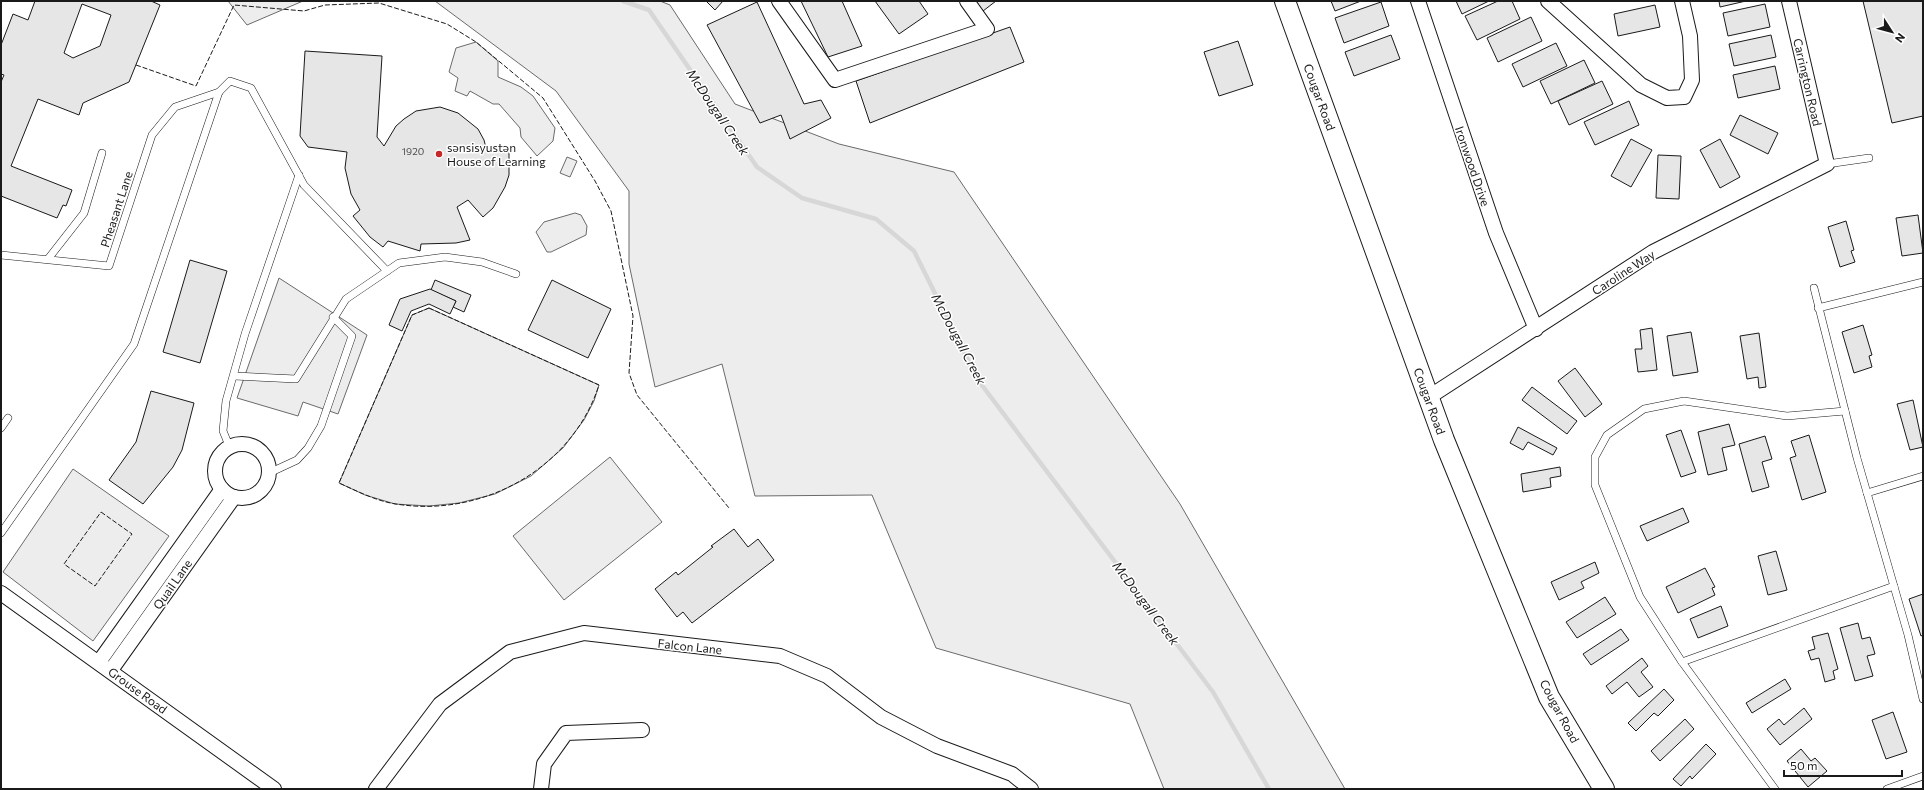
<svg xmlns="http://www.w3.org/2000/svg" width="1924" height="790" font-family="Commissioner,sans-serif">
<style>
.built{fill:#ededed;stroke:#6a6a6a}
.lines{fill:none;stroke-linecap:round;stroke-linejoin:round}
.stream{stroke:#d7d7d7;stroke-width:4.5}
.building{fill:#e6e6e6;stroke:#1a1a1a;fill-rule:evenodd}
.lane-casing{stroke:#1a1a1a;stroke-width:8}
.street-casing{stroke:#1a1a1a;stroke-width:16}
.secondary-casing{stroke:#1a1a1a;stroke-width:22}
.lane{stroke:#fff;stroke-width:7}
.street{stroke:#fff;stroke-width:14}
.secondary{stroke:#fff;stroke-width:20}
.fence{stroke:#1a1a1a;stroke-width:1;stroke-dasharray:5 2;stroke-linecap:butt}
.poi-dot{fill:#c62828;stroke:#fff;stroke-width:1.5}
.labels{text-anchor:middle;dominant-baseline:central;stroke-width:3;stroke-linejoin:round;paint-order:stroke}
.number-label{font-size:10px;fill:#4d4d4d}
.street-label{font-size:12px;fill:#1a1a1a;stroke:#fff}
.poi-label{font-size:12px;fill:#1a1a1a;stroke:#fff;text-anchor:start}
.water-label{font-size:13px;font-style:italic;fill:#1a1a1a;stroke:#fff}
</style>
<rect width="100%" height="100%" fill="#fff"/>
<g class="built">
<path d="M228 1H303L247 25Z"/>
<path d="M435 1H660L670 5 735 104 839 144 954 172 1180 504 1345 789H1164L1130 704 936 648 872 495 755 496 722 364 655 387 629 264V191L556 91Z"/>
<path d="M476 42 498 61V77L521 87 533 96 555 128 553 141 537 156 521 137 520 128 499 104H493L470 91 467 96 455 91 458 78 449 72 456 48Z"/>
<path d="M567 157 577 161 570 177 560 173Z"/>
<path d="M575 213 581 215 587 226 586 235 551 252H547L536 232 544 222Z"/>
<path d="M279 278 367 335 338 414 303 402 298 416 237 398Z"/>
<path d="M429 308 599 385 594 401 584 420 563 448 531 476 495 494 459 503 429 506 395 504 365 495 339 483 412 315Z"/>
<path d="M610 457 662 522 564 600 513 536Z"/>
<path d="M73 469 169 536 93 641 3 572Z"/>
</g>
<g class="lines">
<path class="stream" d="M623 1 649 10 757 167 802 198 876 219 914 251 978 380 1213 692 1269 789"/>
</g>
<g class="building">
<path d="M35 1H151L160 5 129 82 83 103 79 115 38 99 11 166 72 190 66 206 63 205 57 218 1 196V82L4 75 1 74V45L13 14 28 20ZM82 4 111 15 100 46 73 58 64 53Z"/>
<path d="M706 1H723L715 10Z"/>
<path d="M801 1H842L862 46 828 57Z"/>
<path d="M875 1H919L928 14 899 34Z"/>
<path d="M976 1H996L983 11Z"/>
<path d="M1331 1H1361L1335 11Z"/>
<path d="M1456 1H1489L1462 14Z"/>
<path d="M1498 1H1512L1520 19 1477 40 1465 16Z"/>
<path d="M1719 1H1746L1720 7Z"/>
<path d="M1863 1H1923V116L1892 123Z"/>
<path d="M757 2 804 104 821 100 831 118 790 139 781 115 760 123 707 25Z"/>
<path d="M1381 2 1389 26 1344 43 1335 18Z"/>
<path d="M1765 4 1770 27 1728 36 1723 13Z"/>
<path d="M1655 5 1660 27 1618 36 1614 14Z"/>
<path d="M1531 17 1542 41 1498 62 1487 38Z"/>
<path d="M1010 27 1024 62 870 123 856 81Z"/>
<path d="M1391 35 1400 59 1354 76 1345 52Z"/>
<path d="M1771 35 1776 57 1734 66 1729 44Z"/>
<path d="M1238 41 1253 85 1219 96 1204 52Z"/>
<path d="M1556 43 1567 66 1523 87 1512 64Z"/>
<path d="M305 51 382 56 377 137 384 146 396 126 404 119 416 111 440 107 458 113 478 129 484 140 487 152 509 151V175L505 187 493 208 483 217 468 200 457 207 470 240 456 243 421 244 420 251 388 241 383 247 370 237 353 216 360 210 351 194 345 168 347 152 308 147 300 136Z"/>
<path d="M1584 60 1595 83 1551 104 1540 81Z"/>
<path d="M1775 66 1780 89 1738 98 1733 75Z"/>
<path d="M1602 81 1613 104 1569 125 1558 101Z"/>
<path d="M1629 101 1639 125 1595 145 1584 122Z"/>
<path d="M1740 115 1778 133 1768 154 1730 135Z"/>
<path d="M1631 139 1652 150 1631 187 1611 176Z"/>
<path d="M1720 139 1740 177 1720 188 1700 150Z"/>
<path d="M1658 155 1681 156 1679 199 1656 198Z"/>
<path d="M1918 215 1923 253 1902 256 1896 218Z"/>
<path d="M1846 221 1854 250 1851 251 1855 262 1840 267 1828 227Z"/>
<path d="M190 260 227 271 200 363 163 352Z"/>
<path d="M435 280 471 295 464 312 453 307 456 301 431 290Z"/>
<path d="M552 280 611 309 588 358 528 330Z"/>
<path d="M430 289 456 301 450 314 429 304 411 311 402 331 389 325 400 299Z"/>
<path d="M1863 325 1872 355 1869 356 1872 367 1854 373 1842 332Z"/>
<path d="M1652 328 1657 370 1638 372 1635 349H1642L1640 330Z"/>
<path d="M1691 332 1698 372 1673 376 1667 336Z"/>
<path d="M1759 333 1766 387 1759 388 1758 377 1747 379 1740 336Z"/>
<path d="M1575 368 1602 404 1585 417 1558 381Z"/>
<path d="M1532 387 1577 421 1567 434 1522 400Z"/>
<path d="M151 391 194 403 182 450 173 467 143 504 109 480 136 442Z"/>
<path d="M1913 400 1923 447 1910 450 1897 404Z"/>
<path d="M1729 424 1735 445 1722 448 1727 470 1708 475 1698 432Z"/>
<path d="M1518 427 1557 448 1553 455 1528 442 1523 450 1510 443Z"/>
<path d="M1681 430 1696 472 1681 477 1666 435Z"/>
<path d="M1809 435 1826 492 1802 500 1790 458 1796 456 1791 441Z"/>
<path d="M1765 436 1772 459 1762 462 1769 487 1752 492 1739 444Z"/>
<path d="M1560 467 1561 476 1550 478 1551 487 1523 492 1521 474Z"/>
<path d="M1683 508 1689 522 1647 541 1640 526Z"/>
<path d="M734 529 748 547 758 539 774 560 692 623 683 612 677 617 655 589 676 572 678 575 713 547 711 546Z"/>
<path d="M1776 551 1787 590 1768 595 1758 556Z"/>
<path d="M1595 562 1599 573 1581 582 1584 588 1559 600 1551 582Z"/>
<path d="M1705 568 1715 587 1712 588 1715 595 1678 613 1666 587Z"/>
<path d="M1923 594V635L1921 636 1909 599Z"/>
<path d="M1605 597 1616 614 1577 638 1566 622Z"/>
<path d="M1721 606 1728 626 1698 638 1690 619Z"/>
<path d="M1858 623 1862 639 1870 637 1875 654 1867 656 1873 676 1855 681 1840 628Z"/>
<path d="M1621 629 1629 640 1591 665 1583 654Z"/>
<path d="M1828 633 1838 669 1833 671 1835 679 1825 682 1819 658 1811 660 1808 651 1815 649 1812 637Z"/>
<path d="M1642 658 1648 666 1641 672 1653 687 1639 697 1627 682 1612 694 1606 686Z"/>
<path d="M1785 679 1791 689 1752 713 1746 703Z"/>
<path d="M1664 689 1674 700 1658 716 1654 713 1636 731 1628 723Z"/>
<path d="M1804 708 1812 719 1780 745 1767 729 1779 719 1784 725Z"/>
<path d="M1893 712 1907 752 1886 759 1872 720Z"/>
<path d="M1685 719 1694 729 1660 761 1651 751Z"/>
<path d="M1706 744 1716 754 1692 779 1690 776 1681 786 1673 779Z"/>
<path d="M1801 749 1811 761 1815 758 1827 771 1808 787 1787 761Z"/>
</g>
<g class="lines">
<defs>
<g id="lane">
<path d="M1827 164 1869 158"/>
<path d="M1 255 109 266 152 135 175 107 219 92"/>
<path d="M48 259 84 213 102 153"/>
<path d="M1814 288 1857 458 1908 635 1923 699"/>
<path d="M1818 308 1923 282"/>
<path d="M234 376 296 379 346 299 399 263 445 257 482 262 516 274"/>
<path d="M1 428 8 418"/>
<path d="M230 448 223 431 226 401 245 334 299 175"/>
<path d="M269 473 297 460 308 448 321 426 352 336 333 317"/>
<path d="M1867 493 1923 476"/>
<path d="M1 533 134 344 219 92 230 81 251 88 304 185 387 271"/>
<path d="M1682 662 1894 586"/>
<path d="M1775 789 1682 662 1640 597 1595 485V457L1607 435 1644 409 1684 401 1787 416 1845 411"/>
<path d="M1887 789 1923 776"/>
</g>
<g id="street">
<path d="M779 1 835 80 987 29 967 1"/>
<path d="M1418 1 1496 233 1536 329"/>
<path d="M1548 1 1641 85 1667 98 1684 97 1692 80 1690 36 1682 1"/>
<path d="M1429 397 1653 252 1827 164 1789 1"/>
<circle cx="242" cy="471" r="27"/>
<path d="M1 593 274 789"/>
<path d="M99 662 222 489"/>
<path d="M111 670 234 497"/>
<path d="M376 789 440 704 510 652 584 633 780 656 827 676 881 717 937 746 1012 774 1031 789"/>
<path d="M541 789 544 764 566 733 642 730"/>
</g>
<path id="secondary" d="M1285 1 1444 440 1549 697 1604 789"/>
</defs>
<use href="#lane" class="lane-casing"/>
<use href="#street" class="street-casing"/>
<use href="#secondary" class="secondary-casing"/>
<use href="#lane" class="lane"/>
<use href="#street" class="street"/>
<use href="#secondary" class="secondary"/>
<g class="fence">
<path d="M136 65 196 86 234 5 304 11 325 5 379 3 447 24 476 42 543 98 595 181 611 211 633 316 629 373 637 395 729 508"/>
<path d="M429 308 599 385C572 469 482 518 396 504 376 501 357 491 339 483L412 315Z"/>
<path d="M101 512 132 534 95 586 64 564Z"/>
</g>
</g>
<circle class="poi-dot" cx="439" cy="154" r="4"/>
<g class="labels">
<g class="number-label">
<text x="413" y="151">1920</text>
</g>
<g class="street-label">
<text transform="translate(1808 82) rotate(77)">Carrington Road</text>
<text transform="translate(1320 97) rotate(70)">Cougar Road</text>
<text transform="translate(1473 166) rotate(71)">Ironwood Drive</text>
<text transform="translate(116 209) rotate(-72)">Pheasant Lane</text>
<text transform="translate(1623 272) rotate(-33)">Caroline Way</text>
<text transform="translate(1430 401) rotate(70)">Cougar Road</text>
<text transform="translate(172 584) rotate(-55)">Quail Lane</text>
<text transform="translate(690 646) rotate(6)">Falcon Lane</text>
<text transform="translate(138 690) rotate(36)">Grouse Road</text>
<text transform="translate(1560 711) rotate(62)">Cougar Road</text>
</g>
<g class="poi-label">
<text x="447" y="147">sənsisyustən<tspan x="447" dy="14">House of Learning</tspan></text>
</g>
<g class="water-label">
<text transform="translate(718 112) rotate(56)">McDougall Creek</text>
<text transform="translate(959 339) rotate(62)">McDougall Creek</text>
<text transform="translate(1146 603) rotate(53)">McDougall Creek</text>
</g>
</g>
<rect width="1924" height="790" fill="none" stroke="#1a1a1a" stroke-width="4"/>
<g transform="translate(1892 32) rotate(126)" stroke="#ffffff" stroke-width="3" paint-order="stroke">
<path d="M0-3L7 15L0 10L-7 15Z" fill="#1a1a1a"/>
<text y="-6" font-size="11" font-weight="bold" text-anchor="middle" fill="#1a1a1a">N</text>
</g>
<path d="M1784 770v6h118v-6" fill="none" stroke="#1a1a1a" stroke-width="2"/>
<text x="1790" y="770" font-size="12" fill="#1a1a1a" stroke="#ffffff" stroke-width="3" paint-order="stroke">50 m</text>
</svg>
